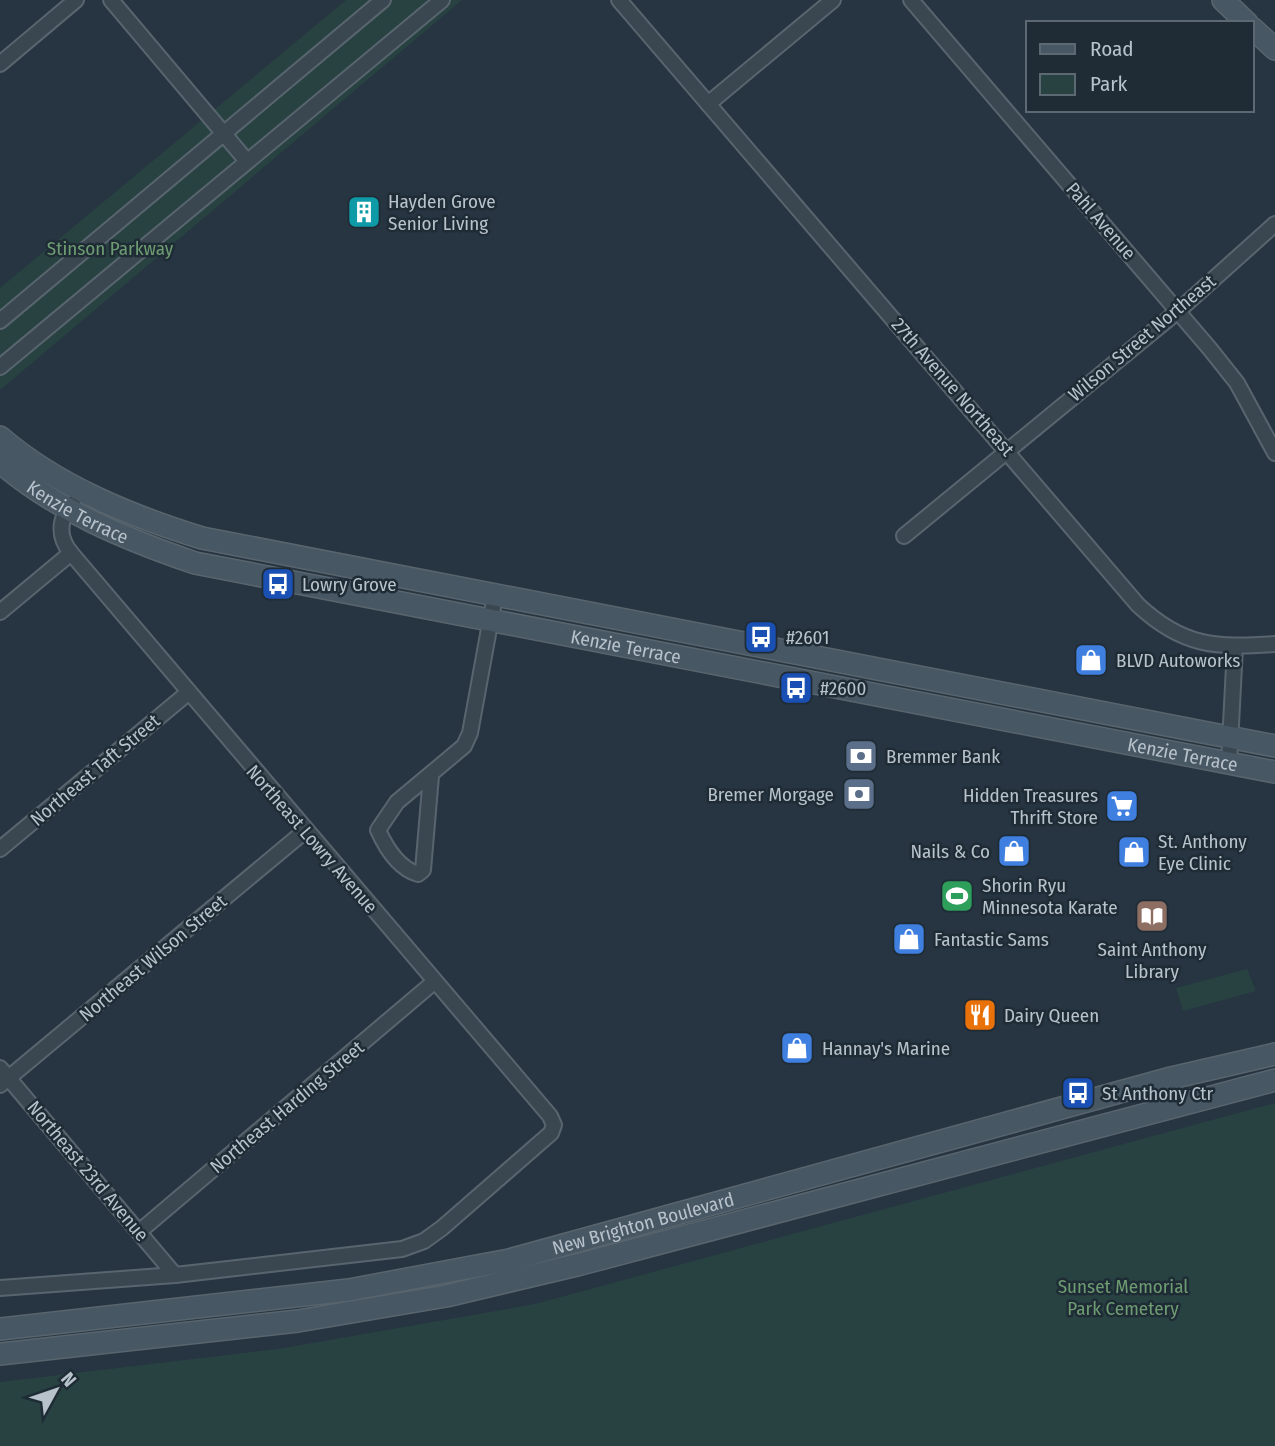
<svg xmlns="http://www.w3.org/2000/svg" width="1275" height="1446" font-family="'Fira Sans Condensed',sans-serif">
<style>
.green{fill:#284242}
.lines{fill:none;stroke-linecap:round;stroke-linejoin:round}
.street-casing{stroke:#58656e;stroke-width:18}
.secondary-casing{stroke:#58656e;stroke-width:24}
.street{stroke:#3a4751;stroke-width:14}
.secondary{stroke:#485764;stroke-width:21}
.labels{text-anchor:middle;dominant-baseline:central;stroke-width:5;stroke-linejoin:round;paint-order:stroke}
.poi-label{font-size:19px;fill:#b7c2cb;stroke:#1f2c36;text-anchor:start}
.street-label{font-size:19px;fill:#b7c2cb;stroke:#1f2c36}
.park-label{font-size:19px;fill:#6e9c72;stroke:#1f2c36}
</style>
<rect width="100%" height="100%" fill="#263541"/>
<g class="green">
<path d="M346 0H462L0 390V288Z"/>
<path d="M1247 969 1256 991 1183 1011 1176 988Z"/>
<path d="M1275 1103V1446H0V1382L278 1349 535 1304Z"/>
</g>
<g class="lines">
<defs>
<g id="street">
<path d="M111 0 246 160"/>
<path d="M619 0 1138 605C1183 647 1216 648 1275 644"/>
<path d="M911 0 1210 349 1237 383 1275 453"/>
<path d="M0 64 76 0"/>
<path d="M708 104 833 0"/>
<path d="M0 321 383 0"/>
<path d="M0 367 442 0"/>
<path d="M904 536 1178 311 1275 224"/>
<path d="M0 612 71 553C58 537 58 519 73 503"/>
<path d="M1229 763 1235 647"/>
<path d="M431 776 423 870 418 874C398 868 386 848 378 830L397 802 464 746 470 733 495 596"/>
<path d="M0 849 189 692"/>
<path d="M0 1068 175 1275"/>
<path d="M0 1085 305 831"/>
<path d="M140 1231 434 982"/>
<path d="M0 1288 175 1275 402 1249 424 1241 442 1228 551 1133 554 1125 550 1116 71 553"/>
</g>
<g id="secondary">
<path d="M1223 0 1247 23"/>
<path d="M1252 28 1275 49"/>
<path d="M0 437C57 486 131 516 202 538L1275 746"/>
<path id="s1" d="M0 462C57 511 125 539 195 563L1275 772"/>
<path id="s2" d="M0 1329 349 1290 509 1260 1167 1079 1275 1054"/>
<path d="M0 1354 298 1321 446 1296 581 1264 1275 1080"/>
</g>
</defs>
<use href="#street" class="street-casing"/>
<use href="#secondary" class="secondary-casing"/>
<use href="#street" class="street"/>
<use href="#secondary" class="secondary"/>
</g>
<defs>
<symbol id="building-square" viewBox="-11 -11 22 22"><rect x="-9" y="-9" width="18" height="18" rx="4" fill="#0f9aa8" stroke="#1f2c36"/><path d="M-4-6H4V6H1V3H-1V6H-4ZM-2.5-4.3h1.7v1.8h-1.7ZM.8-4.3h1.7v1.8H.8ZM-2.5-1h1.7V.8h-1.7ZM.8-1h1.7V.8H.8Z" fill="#fff"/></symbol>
<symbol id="bus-square" viewBox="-11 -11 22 22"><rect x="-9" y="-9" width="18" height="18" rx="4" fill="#1a4fb4" stroke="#1f2c36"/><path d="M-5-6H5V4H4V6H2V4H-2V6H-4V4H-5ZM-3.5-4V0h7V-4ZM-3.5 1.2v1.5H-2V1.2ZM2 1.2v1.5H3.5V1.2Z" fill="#fff"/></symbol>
<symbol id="shop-square" viewBox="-11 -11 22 22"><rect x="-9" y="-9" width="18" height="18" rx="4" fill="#3f7fe0" stroke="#1f2c36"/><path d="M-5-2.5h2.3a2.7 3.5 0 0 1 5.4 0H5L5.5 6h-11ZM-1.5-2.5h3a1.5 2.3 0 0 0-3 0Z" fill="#fff"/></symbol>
<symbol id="bank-square" viewBox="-11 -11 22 22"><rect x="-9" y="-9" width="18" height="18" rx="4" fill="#5c6f8a" stroke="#1f2c36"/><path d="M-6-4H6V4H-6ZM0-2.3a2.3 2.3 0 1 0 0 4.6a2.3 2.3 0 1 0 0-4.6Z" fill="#fff"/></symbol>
<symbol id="supermarket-square" viewBox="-11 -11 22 22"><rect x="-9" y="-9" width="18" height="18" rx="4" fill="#3f7fe0" stroke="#1f2c36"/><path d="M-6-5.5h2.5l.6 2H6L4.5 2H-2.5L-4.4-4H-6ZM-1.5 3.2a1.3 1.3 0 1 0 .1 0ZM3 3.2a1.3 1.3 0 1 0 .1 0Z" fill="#fff"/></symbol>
<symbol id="stadium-square" viewBox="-11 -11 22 22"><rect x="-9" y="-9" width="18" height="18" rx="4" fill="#2e9e5b" stroke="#1f2c36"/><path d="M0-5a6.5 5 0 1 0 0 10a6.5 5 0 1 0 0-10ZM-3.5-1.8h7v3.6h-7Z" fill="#fff"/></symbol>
<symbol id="library-square" viewBox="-11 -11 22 22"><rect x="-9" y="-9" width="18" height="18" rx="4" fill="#8d6e63" stroke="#1f2c36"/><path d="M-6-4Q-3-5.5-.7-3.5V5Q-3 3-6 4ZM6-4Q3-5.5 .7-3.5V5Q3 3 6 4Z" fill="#fff"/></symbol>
<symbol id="restaurant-square" viewBox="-11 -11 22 22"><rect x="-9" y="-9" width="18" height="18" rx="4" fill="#e8710a" stroke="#1f2c36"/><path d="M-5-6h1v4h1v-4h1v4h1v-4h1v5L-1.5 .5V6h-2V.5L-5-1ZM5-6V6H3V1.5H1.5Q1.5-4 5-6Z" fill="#fff"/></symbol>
</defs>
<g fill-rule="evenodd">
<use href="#building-square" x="345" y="193" width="38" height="38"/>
<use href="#bus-square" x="259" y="565" width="38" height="38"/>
<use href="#bus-square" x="742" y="618" width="38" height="38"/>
<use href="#shop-square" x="1072" y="641" width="38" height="38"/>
<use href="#bus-square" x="777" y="669" width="38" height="38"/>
<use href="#bank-square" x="842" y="737" width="38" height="38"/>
<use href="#bank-square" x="840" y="775" width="38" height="38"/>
<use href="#supermarket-square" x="1103" y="787" width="38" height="38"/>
<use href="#shop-square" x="995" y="832" width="38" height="38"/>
<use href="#shop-square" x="1115" y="833" width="38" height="38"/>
<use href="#stadium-square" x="938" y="877" width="38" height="38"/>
<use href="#library-square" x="1133" y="897" width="38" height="38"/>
<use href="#shop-square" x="890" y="920" width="38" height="38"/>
<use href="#restaurant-square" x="961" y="996" width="38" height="38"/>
<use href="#shop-square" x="778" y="1029" width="38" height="38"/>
<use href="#bus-square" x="1059" y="1074" width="38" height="38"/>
</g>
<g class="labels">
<g class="poi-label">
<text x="388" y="201">Hayden Grove<tspan x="388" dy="22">Senior Living</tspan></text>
<text x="302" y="584">Lowry Grove</text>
<text x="786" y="637">#2601</text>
<text x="1116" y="660">BLVD Autoworks</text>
<text x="820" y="688">#2600</text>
<text x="886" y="756">Bremmer Bank</text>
<text x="834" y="794" text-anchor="end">Bremer Morgage</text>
<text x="1098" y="795" text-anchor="end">Hidden Treasures<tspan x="1098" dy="22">Thrift Store</tspan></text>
<text x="1158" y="841">St. Anthony<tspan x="1158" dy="22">Eye Clinic</tspan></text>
<text x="990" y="851" text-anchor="end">Nails &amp; Co</text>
<text x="982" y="885">Shorin Ryu<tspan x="982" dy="22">Minnesota Karate</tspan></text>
<text x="934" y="939">Fantastic Sams</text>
<text x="1152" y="949" text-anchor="middle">Saint Anthony<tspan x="1152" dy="22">Library</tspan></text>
<text x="1004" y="1015">Dairy Queen</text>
<text x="822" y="1048">Hannay's Marine</text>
<text x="1102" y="1093">St Anthony Ctr</text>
</g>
<g class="street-label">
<text transform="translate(1101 221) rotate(49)">Pahl Avenue</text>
<text transform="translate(1142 338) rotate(-40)">Wilson Street Northeast</text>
<text transform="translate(953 387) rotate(49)">27th Avenue Northeast</text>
<text stroke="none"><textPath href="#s1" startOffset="93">Kenzie Terrace</textPath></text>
<text stroke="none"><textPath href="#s1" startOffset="660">Kenzie Terrace</textPath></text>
<text stroke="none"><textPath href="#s1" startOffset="1227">Kenzie Terrace</textPath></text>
<text transform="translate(95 770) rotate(-40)">Northeast Taft Street</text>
<text transform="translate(312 839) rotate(49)">Northeast Lowry Avenue</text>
<text transform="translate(153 958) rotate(-40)">Northeast Wilson Street</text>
<text transform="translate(287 1107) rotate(-40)">Northeast Harding Street</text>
<text transform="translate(88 1171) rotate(50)">Northeast 23rd Avenue</text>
<text stroke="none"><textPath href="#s2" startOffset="653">New Brighton Boulevard</textPath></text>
</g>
<g class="park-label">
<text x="110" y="248">Stinson Parkway</text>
<text x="1123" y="1286">Sunset Memorial<tspan x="1123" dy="22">Park Cemetery</tspan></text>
</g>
</g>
<rect x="1026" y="21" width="228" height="91" fill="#1f2c36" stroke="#5c6872" stroke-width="2"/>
<rect x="1040" y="44" width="35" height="10" fill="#485764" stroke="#5c6872" stroke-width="2"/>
<text x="1090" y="56" font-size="21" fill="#b7c2cb">Road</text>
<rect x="1040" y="74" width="35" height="21" fill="#284242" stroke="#5c6872" stroke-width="2"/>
<text x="1090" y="91" font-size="21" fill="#b7c2cb">Park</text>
<g transform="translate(56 1390) rotate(50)" stroke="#1f2c36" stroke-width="5" paint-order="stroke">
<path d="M0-5L12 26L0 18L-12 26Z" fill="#b7c2cb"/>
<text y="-10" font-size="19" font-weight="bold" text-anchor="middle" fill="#b7c2cb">N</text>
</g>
</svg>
